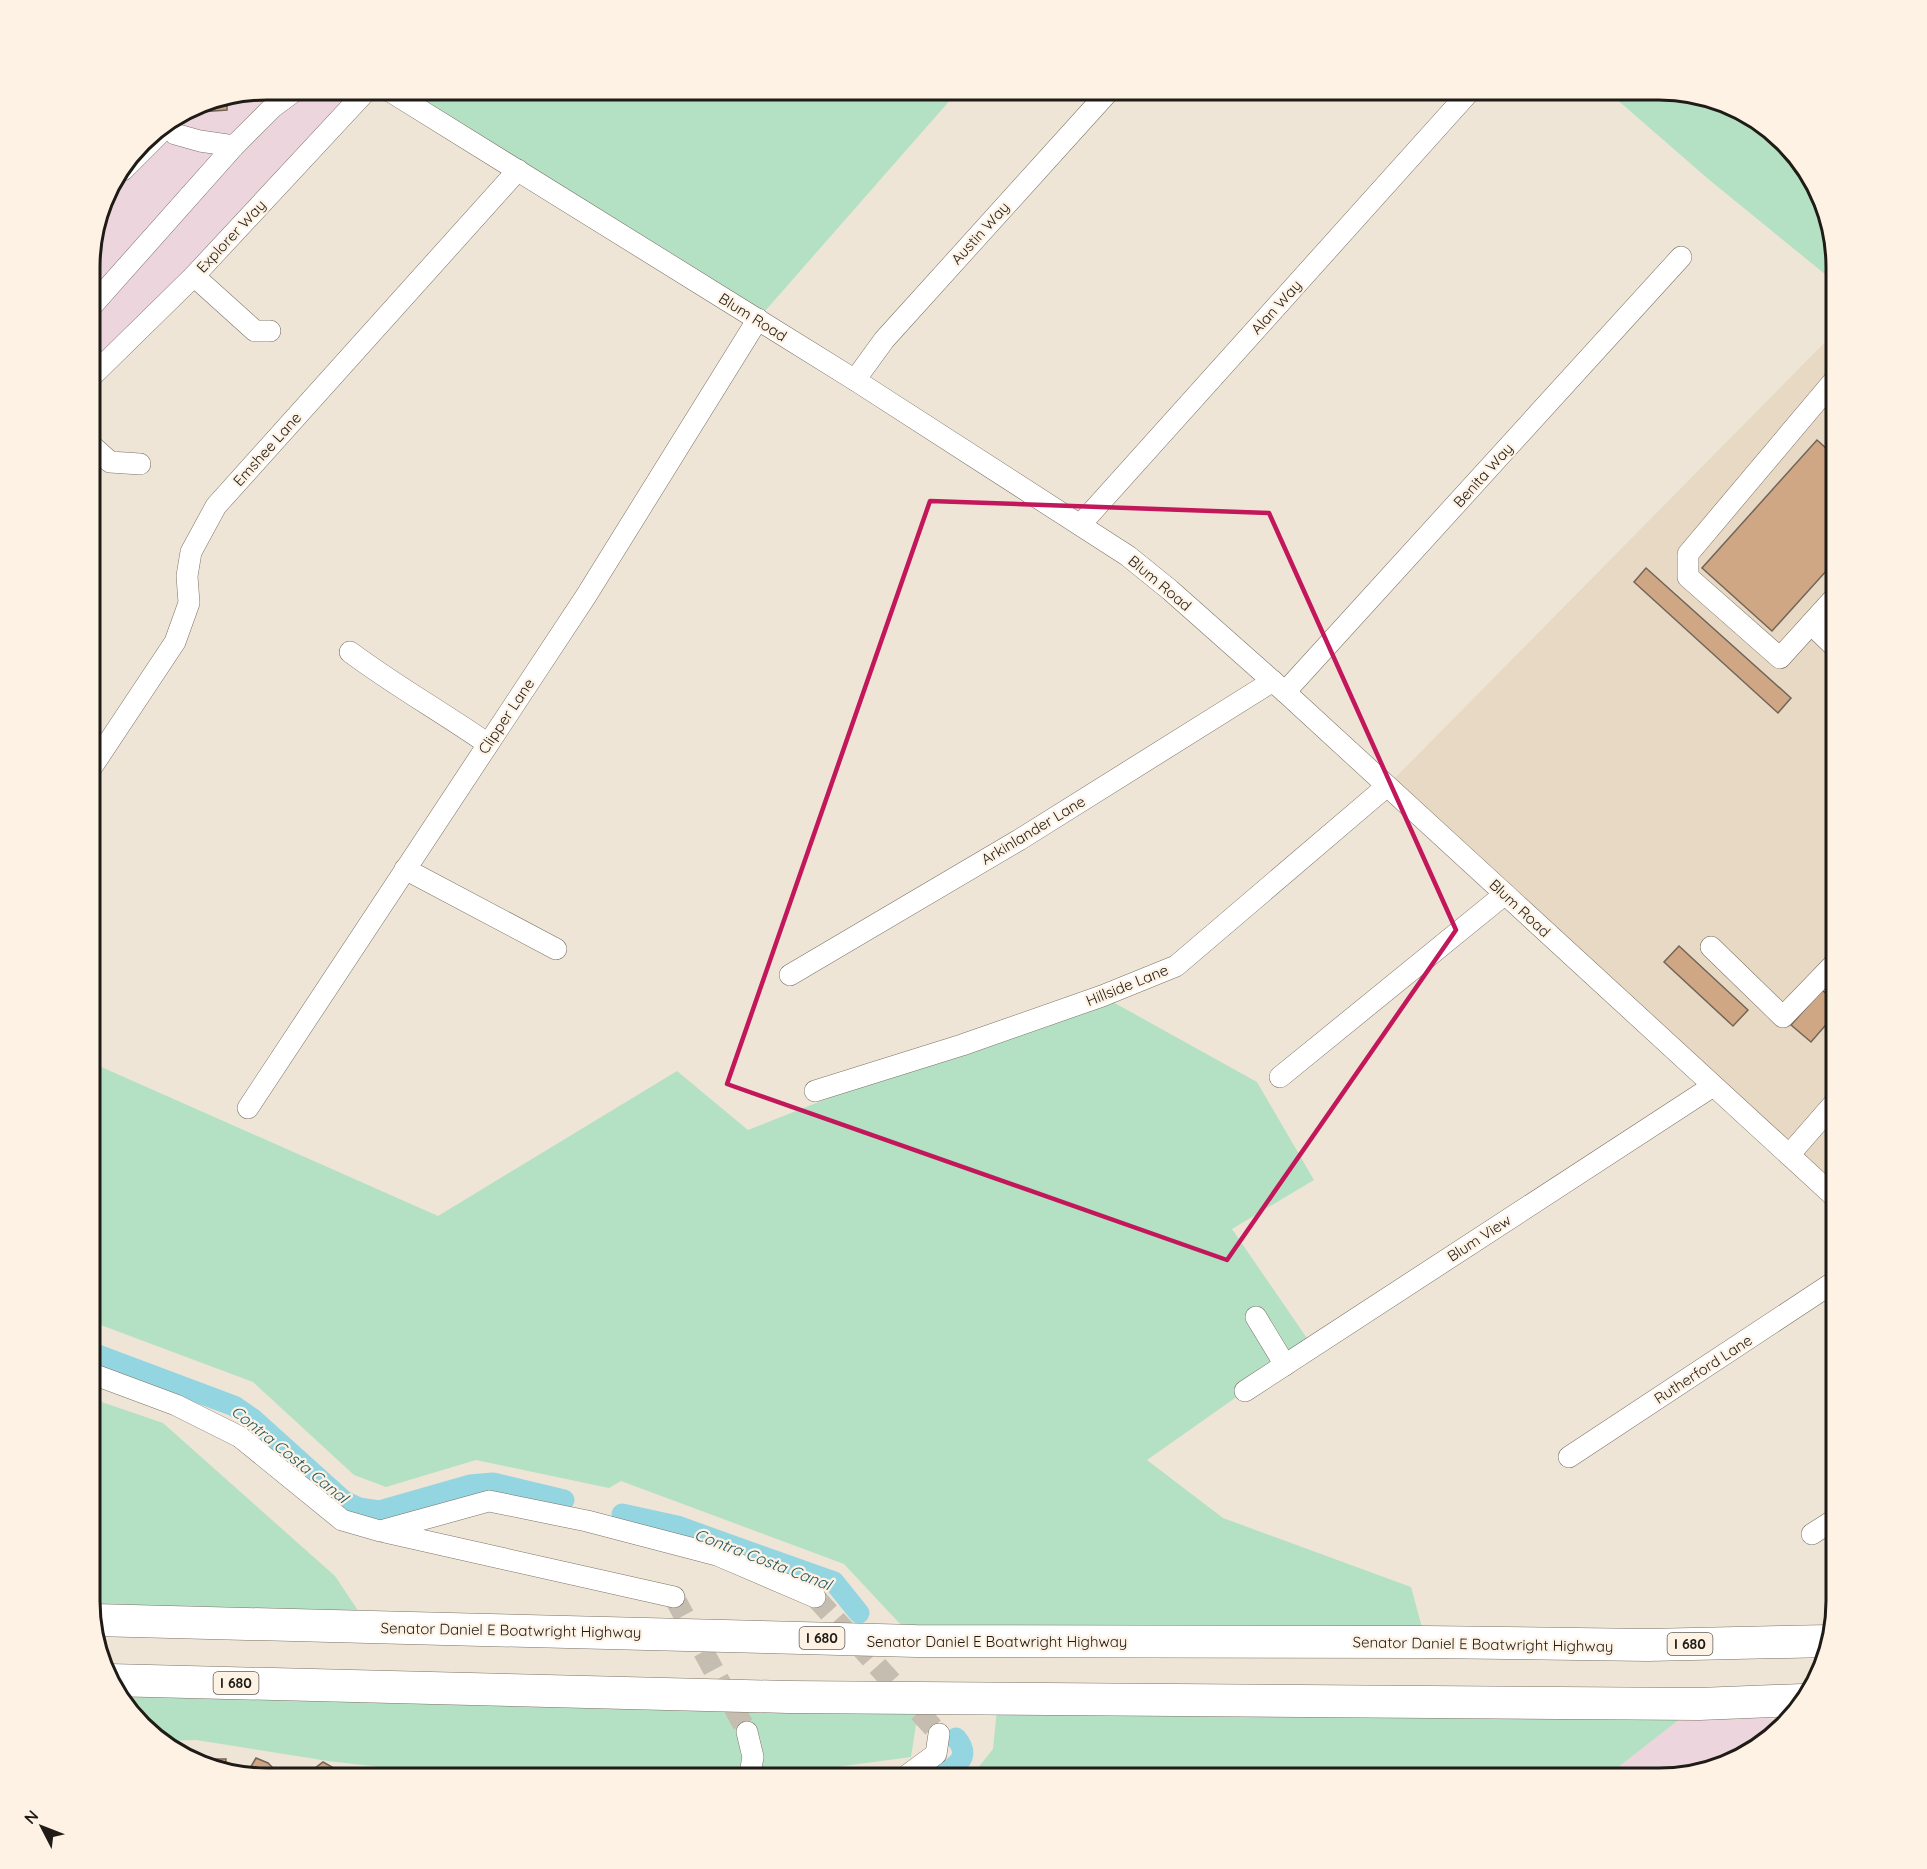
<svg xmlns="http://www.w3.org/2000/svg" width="1927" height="1869" font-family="Quicksand,sans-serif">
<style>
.commercial{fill:#edd5de}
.built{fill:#e8d9c4}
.green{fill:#b4e1c4}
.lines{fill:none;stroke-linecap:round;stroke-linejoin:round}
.canal{stroke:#93d5e1;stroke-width:21}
.building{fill:#d0a784;stroke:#71655a;stroke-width:1.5}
.minor-tunnel{stroke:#c5bdb0;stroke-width:21;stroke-dasharray:21 10;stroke-linecap:butt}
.minor-casing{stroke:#7b7265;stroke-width:22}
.highway-casing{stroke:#7b7265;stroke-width:33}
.minor{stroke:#fff;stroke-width:21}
.highway{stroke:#fff;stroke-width:32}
.marked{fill:none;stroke:#c2185b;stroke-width:4.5;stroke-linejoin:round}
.labels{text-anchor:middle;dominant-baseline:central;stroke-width:4.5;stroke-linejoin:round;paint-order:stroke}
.shield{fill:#fdf2e3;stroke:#625c54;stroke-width:1.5}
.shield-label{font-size:14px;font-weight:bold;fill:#1f1b16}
.street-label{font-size:15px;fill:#1f1b16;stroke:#fdf2e3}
.water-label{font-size:16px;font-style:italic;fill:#215862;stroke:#fdf2e3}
.rim{fill:none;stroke:#1f1b16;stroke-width:3}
</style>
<rect width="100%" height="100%" fill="#efe5d6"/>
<g class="commercial">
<path d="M267 90H367L90 378V255L108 189 150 134 200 103Z"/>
<path d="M1699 1704 1786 1722 1777 1735 1727 1766 1660 1779H1603Z"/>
</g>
<path class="built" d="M1837 330V1199L1387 786Z"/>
<g class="green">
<path d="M388 90H959L758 319Z"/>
<path d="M1606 90H1671L1738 108 1793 150 1824 200 1837 267V284L1707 178Z"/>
<path d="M1102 996 1257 1082 1314 1180 1232 1229 1313 1347 1245 1391 1147 1460 1223 1518 1411 1587 1426 1642 916 1641 844 1564 621 1481 609 1488 476 1460 386 1487 354 1475 253 1382 90 1321V1062L438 1216 677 1071 748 1130 962 1045Z"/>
<path d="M90 1398 163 1423 335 1576 369 1627 94 1621 90 1602Z"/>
<path d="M110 1680 920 1699 911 1757 748 1779H483L328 1761 196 1740 165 1741 134 1719Z"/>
<path d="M998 1699 1699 1704 1603 1779H969L993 1749Z"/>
</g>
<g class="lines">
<g class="canal">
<path d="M90 1352 234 1406 253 1419 344 1501 359 1508 379 1511 470 1485 493 1483 564 1500"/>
<path d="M622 1514 677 1526 834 1582 859 1613"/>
<path d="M931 1779C949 1770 975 1761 956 1738"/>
</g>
</g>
<g class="building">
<path d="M227 98V110L185 113 200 103Z"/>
<path d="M1837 437V458L1826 449Z"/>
<path d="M1817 440 1837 458V559L1772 631 1702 568Z"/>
<path d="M1646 568 1791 698 1778 713 1634 582Z"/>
<path d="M1679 946 1748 1010 1733 1026 1664 962Z"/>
<path d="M1822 990 1837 1003V1012L1811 1042 1791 1025Z"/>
<path d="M256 1758 268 1763 275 1770 269 1779 246 1775Z"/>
<path d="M196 1759H226L225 1771 199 1765 195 1762Z"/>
<path d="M323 1762 341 1772 335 1777 337 1779H301Z"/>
</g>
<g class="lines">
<g class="minor-tunnel">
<path d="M674 1597 747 1732"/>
<path d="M815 1597 939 1734"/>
</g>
<defs>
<g id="minor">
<path d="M388 90 855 380 1128 556 1170 590 1285 692 1837 1199"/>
<path d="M168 123 175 134 200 141 234 146"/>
<path d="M123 170 169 124"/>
<path d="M194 276 255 331H270"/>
<path d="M90 308 234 146 273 107 296 90"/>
<path d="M1837 377 1688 554V577L1780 658 1837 595"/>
<path d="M90 378 194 276 367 90"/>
<path d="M855 380 884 340 1110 90"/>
<path d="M90 444 110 462 140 464"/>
<path d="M1081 524 1471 90"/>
<path d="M1811 624 1837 649"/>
<path d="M350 652C394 685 442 712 488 744"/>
<path d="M1285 692 1681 257"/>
<path d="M90 770 175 642 189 603 187 576 191 552 216 506 518 170"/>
<path d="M405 869 556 949"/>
<path d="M1711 947 1783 1017 1837 961"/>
<path d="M790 975 1019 840 1273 681"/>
<path d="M1280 1077 1505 894"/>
<path d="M815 1091 962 1045 1102 996 1176 966 1387 786"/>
<path d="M248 1108 586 596 758 319"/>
<path d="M1789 1155 1837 1100"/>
<path d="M1256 1317 1285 1365"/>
<path d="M90 1373 176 1405 240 1437 342 1520 380 1531 489 1501 587 1521 717 1555 815 1597"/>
<path d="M1245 1391 1713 1086"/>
<path d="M1569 1457 1837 1280"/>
<path d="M385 1532 674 1597"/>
<path d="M1812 1534 1837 1518"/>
<path d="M747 1732 753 1757 749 1779"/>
<path d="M902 1779 936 1754 939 1734"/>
</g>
<g id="highway">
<path d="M94 1620 916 1641 1426 1642 1648 1645 1829 1641"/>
<path d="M110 1680 788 1697 1699 1704 1802 1700"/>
</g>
</defs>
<use href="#minor" class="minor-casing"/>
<use href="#highway" class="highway-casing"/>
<use href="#minor" class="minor"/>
<use href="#highway" class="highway"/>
</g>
<path class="marked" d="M930 501 1269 513 1456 930 1227 1260 727 1084Z"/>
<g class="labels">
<g class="shield">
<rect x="799.5" y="1627" width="45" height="22" rx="4.5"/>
<rect x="1667.5" y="1633" width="45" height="22" rx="4.5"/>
<rect x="213.5" y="1672" width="45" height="22" rx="4.5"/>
</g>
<g class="shield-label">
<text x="822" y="1638">I 680</text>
<text x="1690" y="1644">I 680</text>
<text x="236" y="1683">I 680</text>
</g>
<g class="street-label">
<text transform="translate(980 233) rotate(-48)">Austin Way</text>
<text transform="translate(231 236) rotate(-47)">Explorer Way</text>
<text transform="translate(1276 307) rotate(-48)">Alan Way</text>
<text transform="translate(753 317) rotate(32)">Blum Road</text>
<text transform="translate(267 449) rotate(-48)">Emshee Lane</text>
<text transform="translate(1483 475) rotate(-48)">Benita Way</text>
<text transform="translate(1160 583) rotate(40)">Blum Road</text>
<text transform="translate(506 716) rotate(-56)">Clipper Lane</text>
<text transform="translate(1033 830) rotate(-31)">Arkinlander Lane</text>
<text transform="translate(1520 908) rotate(43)">Blum Road</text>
<text transform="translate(1127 985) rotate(-22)">Hillside Lane</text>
<text transform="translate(1479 1238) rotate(-33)">Blum View</text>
<text transform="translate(1703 1369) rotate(-33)">Rutherford Lane</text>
<text transform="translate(511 1630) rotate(1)">Senator Daniel E Boatwright Highway</text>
<text x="997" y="1641">Senator Daniel E Boatwright Highway</text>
<text transform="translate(1483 1644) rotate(1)">Senator Daniel E Boatwright Highway</text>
</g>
<g class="water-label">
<text transform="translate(290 1454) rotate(39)">Contra Costa Canal</text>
<text transform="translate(763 1559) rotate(21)">Contra Costa Canal</text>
</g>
</g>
<path d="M0 0H1927V1869H0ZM267 100H1659A167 167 0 0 1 1826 267V1601A167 167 0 0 1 1659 1768H267A167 167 0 0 1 100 1601V267A167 167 0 0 1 267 100Z" fill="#fdf2e3" fill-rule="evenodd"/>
<path class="rim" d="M267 100H1659A167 167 0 0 1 1826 267V1601A167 167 0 0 1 1659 1768H267A167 167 0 0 1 100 1601V267A167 167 0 0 1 267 100Z"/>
<g transform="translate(42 1827) rotate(312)" stroke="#fdf2e3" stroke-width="4.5" paint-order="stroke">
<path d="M0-4.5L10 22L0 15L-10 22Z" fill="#1f1b16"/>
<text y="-9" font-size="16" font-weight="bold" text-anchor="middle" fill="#1f1b16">N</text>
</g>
</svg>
